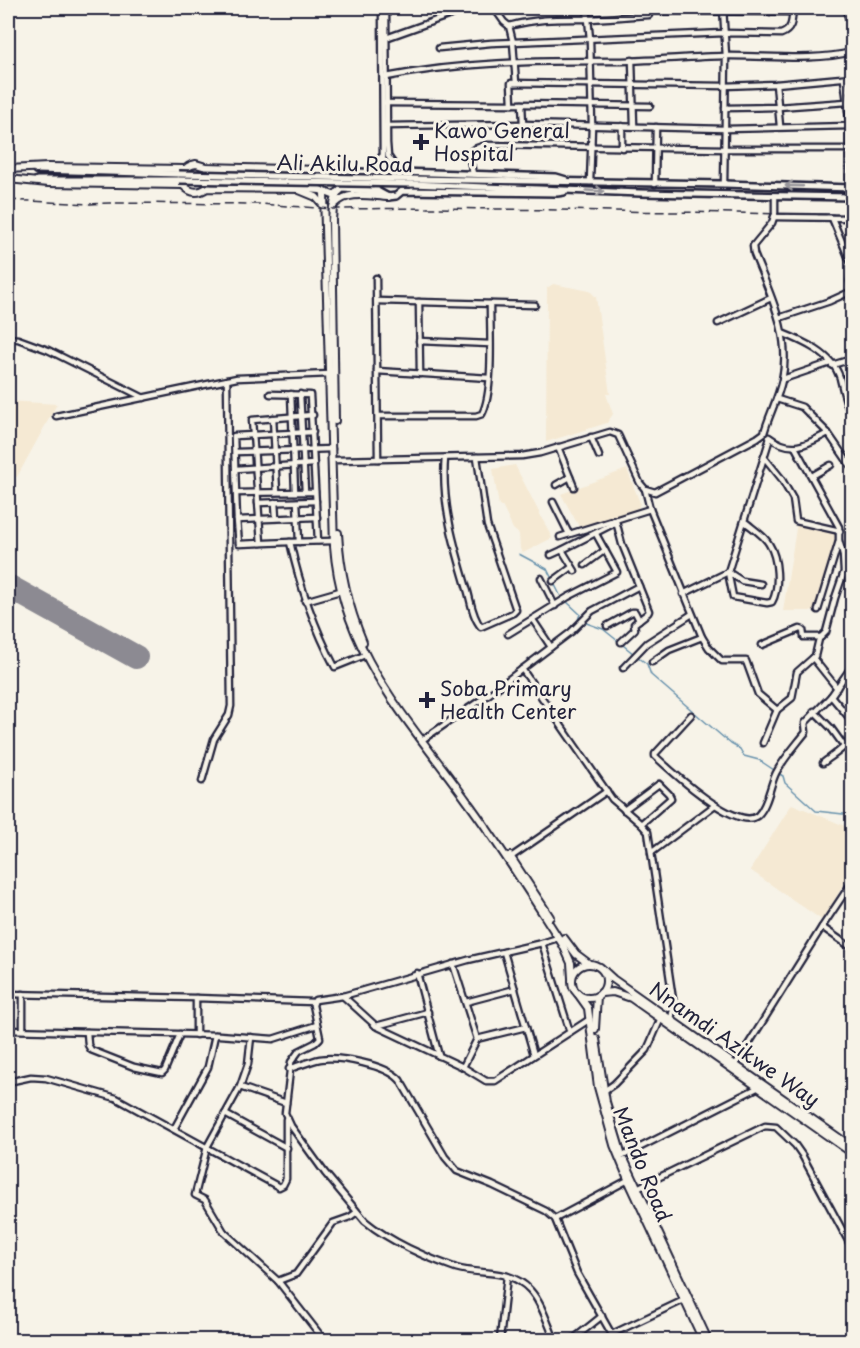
<svg xmlns="http://www.w3.org/2000/svg" width="860" height="1348" font-family="'Playpen Sans',sans-serif">
<style>
.built{fill:#f5e9d3}
.lines{fill:none;stroke-linecap:round;stroke-linejoin:round}
.stream{stroke:#6892ad;stroke-width:1.5}
.runway{stroke:#8c8a92;stroke-width:24}
.minor-casing{stroke:#22223b;stroke-width:9}
.major-casing{stroke:#22223b;stroke-width:10}
.highway-casing{stroke:#22223b;stroke-width:10}
.minor{stroke:#f7f3e8;stroke-width:4.5}
.major{stroke:#f7f3e8;stroke-width:5}
.highway{stroke:#f7f3e8;stroke-width:6}
.rail{stroke:#22223b;stroke-width:1.5;stroke-dasharray:9 4.5;stroke-linecap:butt}
.major-bridge-casing{stroke:#22223b;stroke-width:10;stroke-linecap:butt}
.major-bridge{stroke:#f7f3e8;stroke-width:5}
.oneway{stroke:#97959a}
.poi-dot{fill:#22223b;stroke:#f7f3e8;stroke-width:2}
.labels{text-anchor:middle;dominant-baseline:central;stroke-width:6;stroke-linejoin:round;paint-order:stroke}
.poi-label{font-size:20px;fill:#22223b;stroke:#f7f3e8;text-anchor:start}
.street-label{font-size:20px;fill:#22223b;stroke:#f7f3e8}
</style>
<rect width="100%" height="100%" fill="#f7f3e8"/>
<filter id="ink" filterUnits="userSpaceOnUse"><feTurbulence type="fractalNoise" baseFrequency=".0167" numOctaves="2"/><feDisplacementMap in="SourceGraphic" scale="12" xChannelSelector="R" yChannelSelector="G"/><feConvolveMatrix kernelMatrix="1 2 1 2 8 2 1 2 1" color-interpolation-filters="sRGB"/></filter>
<g filter="url(#ink)">
<g class="built">
<path d="M553 284 590 291 596 297 610 394H606L613 414 607 423 546 442 547 288Z"/>
<path d="M8 401 57 404 17 477 8 474Z"/>
<path d="M515 465 552 538 523 553 520 549 519 534 513 529 502 506H499L493 469Z"/>
<path d="M627 469 640 503 637 511 581 530 561 494Z"/>
<path d="M797 522 838 533 816 611H783Z"/>
<path d="M792 804 852 829V871L822 920 750 870Z"/>
</g>
<g class="lines">
<g class="stream">
<path d="M519 554 547 569 562 599"/>
<path d="M566 601 580 614 578 620 603 629 634 654"/>
<path d="M638 657 647 664 651 675 731 744 740 749 744 756 759 760 774 770"/>
<path d="M778 773 783 776 785 783 816 811 852 815"/>
</g>
<path class="runway" d="M8 586 136 657"/>
<defs>
<g id="minor">
<path d="M382 8 383 168"/>
<path d="M386 8 387 143 388 156 397 169"/>
<path d="M494 8 504 22 509 26 513 42 516 83"/>
<path d="M587 8 590 39 592 126 590 182"/>
<path d="M649 8 650 11 793 12"/>
<path d="M723 8 726 56 724 184"/>
<path d="M845 8 852 27"/>
<path d="M509 26C540 18 557 19 588 19 609 18 629 16 649 15L650 11"/>
<path d="M386 38 470 8"/>
<path d="M439 48 491 43 724 33 781 34C793 30 792 19 793 8"/>
<path d="M632 60 634 126"/>
<path d="M386 77C460 62 535 61 610 61 648 61 686 57 724 56 766 55 811 62 852 52"/>
<path d="M844 79 850 126V188"/>
<path d="M776 84 780 126"/>
<path d="M386 103 512 104"/>
<path d="M522 104 650 106"/>
<path d="M725 108 778 107 847 102"/>
<path d="M523 124 522 104H512L511 83 725 86 776 84 852 77"/>
<path d="M386 126 523 124 725 129 850 126"/>
<path d="M622 148V126"/>
<path d="M369 172 376 169 381 157"/>
<path d="M473 174 469 154 474 149 486 145 725 149H852"/>
<path d="M655 184 656 127"/>
<path d="M774 217 852 218"/>
<path d="M832 218 852 266"/>
<path d="M376 278 378 459"/>
<path d="M377 301 535 305"/>
<path d="M419 302 420 374"/>
<path d="M779 318 830 301 852 291 850 281 852 270"/>
<path d="M718 323 771 298"/>
<path d="M782 333C802 341 833 354 840 378 843 391 846 405 852 417"/>
<path d="M8 338 18 339 48 350 144 398"/>
<path d="M419 341 490 344"/>
<path d="M832 365 852 359"/>
<path d="M377 371 489 378"/>
<path d="M783 379 830 363"/>
<path d="M270 394 310 395 318 541"/>
<path d="M291 394 295 492"/>
<path d="M300 394 305 492H315"/>
<path d="M777 399 802 407 828 433 852 468"/>
<path d="M56 416 237 378 330 374"/>
<path d="M378 416H476L482 414C494 392 490 330 490 304"/>
<path d="M273 418 277 492"/>
<path d="M313 432 234 436 237 520 317 517"/>
<path d="M591 437 599 456"/>
<path d="M769 437C792 454 805 445 828 433"/>
<path d="M558 447 574 487"/>
<path d="M795 447 839 527V541L818 610"/>
<path d="M235 452 332 449"/>
<path d="M764 457 781 478 793 499 796 521 840 531"/>
<path d="M445 458C441 503 455 549 468 592 471 603 473 618 481 627L513 613 516 610 487 525 477 457"/>
<path d="M336 460 522 456 540 453 610 432 618 435 640 483 645 489 655 492 757 438 764 433C769 415 778 399 782 380 792 336 770 294 754 254L753 246 772 223 775 214V196"/>
<path d="M236 469 314 464"/>
<path d="M812 476 831 465"/>
<path d="M556 485 570 477"/>
<path d="M645 489 650 509 702 637 709 648 722 661H746L758 694 777 710"/>
<path d="M237 493 305 492"/>
<path d="M275 502 276 518"/>
<path d="M297 502 299 542"/>
<path d="M553 502 569 534"/>
<path d="M258 503 316 501"/>
<path d="M237 520 239 544 290 542"/>
<path d="M744 521C752 528 764 535 769 544 778 558 780 587 772 602L767 603 733 597 728 572 770 438"/>
<path d="M560 537 650 509"/>
<path d="M334 541 290 542C300 587 314 627 335 667L365 655"/>
<path d="M261 543 252 420 313 415"/>
<path d="M843 554 852 550"/>
<path d="M551 555 562 550"/>
<path d="M585 565 605 550"/>
<path d="M575 571 562 550 615 523"/>
<path d="M541 578 555 606"/>
<path d="M553 581 572 567"/>
<path d="M683 594 728 572 742 581 761 584"/>
<path d="M305 601 340 591"/>
<path d="M533 620 551 647"/>
<path d="M607 626 632 612H635L639 620 648 613 649 611 622 544 616 521"/>
<path d="M508 634 568 597 617 572 596 534"/>
<path d="M621 642 635 629 634 624 639 620"/>
<path d="M762 645 800 629 803 630 804 637H821"/>
<path d="M813 658 837 688"/>
<path d="M652 662 669 650 702 637"/>
<path d="M623 668 647 643 692 614"/>
<path d="M522 669 612 799 641 824 648 832 672 993 674 1005 671 1019"/>
<path d="M831 696 852 721"/>
<path d="M814 711 831 728 844 746"/>
<path d="M691 715 655 754V756C670 770 739 834 758 815 768 805 770 785 776 773 784 758 796 745 806 732L805 723 831 696 852 666"/>
<path d="M425 738 488 695 571 632 592 611 639 586"/>
<path d="M763 743 777 710 792 698 797 672 815 656 819 639 826 632 835 598 844 572 843 554 839 541"/>
<path d="M823 763C833 755 846 748 852 737"/>
<path d="M202 781 214 739 229 715 231 706 227 380"/>
<path d="M624 810 659 784 669 794 671 798 641 824"/>
<path d="M651 853 715 805"/>
<path d="M511 857 607 791"/>
<path d="M822 927 852 948"/>
<path d="M542 943 570 1032"/>
<path d="M504 952 534 1055"/>
<path d="M453 964 477 1039 463 1067"/>
<path d="M417 973 439 1056"/>
<path d="M8 994 196 998"/>
<path d="M343 996 376 1026 463 1067 486 1081H495L590 1019"/>
<path d="M466 1002 515 989"/>
<path d="M376 1026 428 1012"/>
<path d="M8 1030 219 1035 273 1039 317 1025"/>
<path d="M23 1030V994"/>
<path d="M87 1032 88 1045 91 1050 134 1067 162 1073 165 1070 180 1034"/>
<path d="M196 1035V998L313 1002"/>
<path d="M251 1037 248 1064 240 1087 207 1147 195 1195 205 1200 224 1232 278 1281 324 1340"/>
<path d="M477 1039 526 1027"/>
<path d="M736 1064 822 927 852 882"/>
<path d="M289 1069C299 1066 310 1061 320 1059 340 1056 387 1065 400 1080L445 1157 457 1171 492 1185 546 1211 555 1219 577 1273 615 1340"/>
<path d="M8 1082 31 1077 46 1078 116 1098 279 1187 283 1185 286 1179V1119"/>
<path d="M240 1087 286 1103"/>
<path d="M604 1091 614 1084 647 1050 661 1018"/>
<path d="M225 1114 287 1148"/>
<path d="M174 1129 208 1067 215 1035"/>
<path d="M623 1156 759 1087"/>
<path d="M637 1188 765 1126 776 1127 795 1145 802 1155 852 1248"/>
<path d="M555 1219 628 1180"/>
<path d="M278 1281 296 1274 333 1223 350 1217 357 1212"/>
<path d="M612 1334 684 1300"/>
<path d="M500 1340 507 1276"/>
<path d="M555 1340C548 1325 542 1303 530 1290 509 1267 481 1276 456 1268 427 1258 389 1241 365 1221L325 1173 291 1126 285 1113 291 1062 299 1051 315 1043 320 1038 313 1005 315 1000 343 996 468 960 542 943 558 938"/>
<path d="M572 1340 602 1316"/>
</g>
<g id="major">
<path d="M36 170 179 174"/>
<path d="M342 171 377 173"/>
<path d="M410 179 724 184 852 188"/>
<path d="M37 180H179"/>
<path d="M411 184 640 193 852 197"/>
<path d="M342 189 377 191 388 197 396 196 402 191 557 193 564 192"/>
<path d="M377 191C372 180 376 170 388 166L397 169 401 172 556 177 566 180"/>
</g>
<g id="highway">
<path d="M206 167 321 170 332 166 342 171C347 181 344 191 333 195L320 190 307 189 207 188C198 194 190 193 183 185 180 174 184 166 196 164L206 167 210 177 207 188"/>
<path d="M8 169 48 167 184 169"/>
<path d="M8 179 48 183 183 185"/>
<path d="M299 190 316 197 325 207"/>
<path d="M324 193 334 546C342 652 408 719 467 801 501 847 532 897 563 945L571 963 572 978"/>
<path d="M335 204C348 190 370 196 388 197"/>
<path d="M335 421 332 220 333 207 337 193"/>
<path d="M338 533C340 572 348 606 363 642"/>
<path d="M510 856 550 917"/>
<path d="M564 938 576 954 588 963"/>
<circle cx="589" cy="981" r="17"/>
<path d="M600 967 613 979 852 1147"/>
<path d="M601 993 613 992 631 998 852 1153"/>
<path d="M578 994 588 1008 598 1087 614 1145 631 1186 703 1340"/>
<path d="M595 1029 597 996"/>
<path d="M596 1039 606 1102 621 1152"/>
<path d="M625 1161 708 1340"/>
</g>
</defs>
<use href="#minor" class="minor-casing"/>
<use href="#major" class="major-casing"/>
<use href="#highway" class="highway-casing"/>
<use href="#minor" class="minor"/>
<use href="#major" class="major"/>
<use href="#highway" class="highway"/>
<path class="rail" d="M8 200 91 204 109 203 259 204 333 209 438 208 852 215"/>
<defs>
<g id="major-bridge">
<path d="M179 174 410 179"/>
<path d="M179 180 411 184"/>
</g>
</defs>
<use href="#major-bridge" class="major-bridge-casing"/>
<use href="#major-bridge" class="major-bridge"/>
</g>
<defs><path id="oneway-shaft" d="M-6 0H5M1.5-3L5.5 0L1.5 3" fill="none" stroke-width="1.6" stroke-linecap="round" stroke-linejoin="round" transform="scale(1.5)"/></defs>
<g class="oneway">
<use href="#oneway-shaft" transform="translate(794 186) rotate(-178)"/>
<use href="#oneway-shaft" transform="translate(595 191) rotate(3)"/>
</g>
</g>
<g class="poi-dot">
<path d="M418 133h6v6h6v6h-6v6h-6v-6h-6v-6h6z"/>
<path d="M424 691h6v6h6v6h-6v6h-6v-6h-6v-6h6z"/>
</g>
<g class="labels">
<g class="poi-label">
<text x="434" y="130">Kawo General<tspan x="434" dy="23">Hospital</tspan></text>
<text x="440" y="688">Soba Primary<tspan x="440" dy="23">Health Center</tspan></text>
</g>
<g class="street-label">
<text transform="translate(345 163) rotate(1)">Ali Akilu Road</text>
<text transform="translate(735 1044) rotate(35)">Nnamdi Azikwe Way</text>
<text transform="translate(643 1164) rotate(68)">Mando Road</text>
</g>
</g>
<rect width="860" height="1348" fill="none" stroke="#f7f3e8" stroke-width="30"/>
<rect x="15" y="15" width="830" height="1318" fill="none" stroke="#22223b" stroke-width="2" filter="url(#ink)"/>
</svg>
